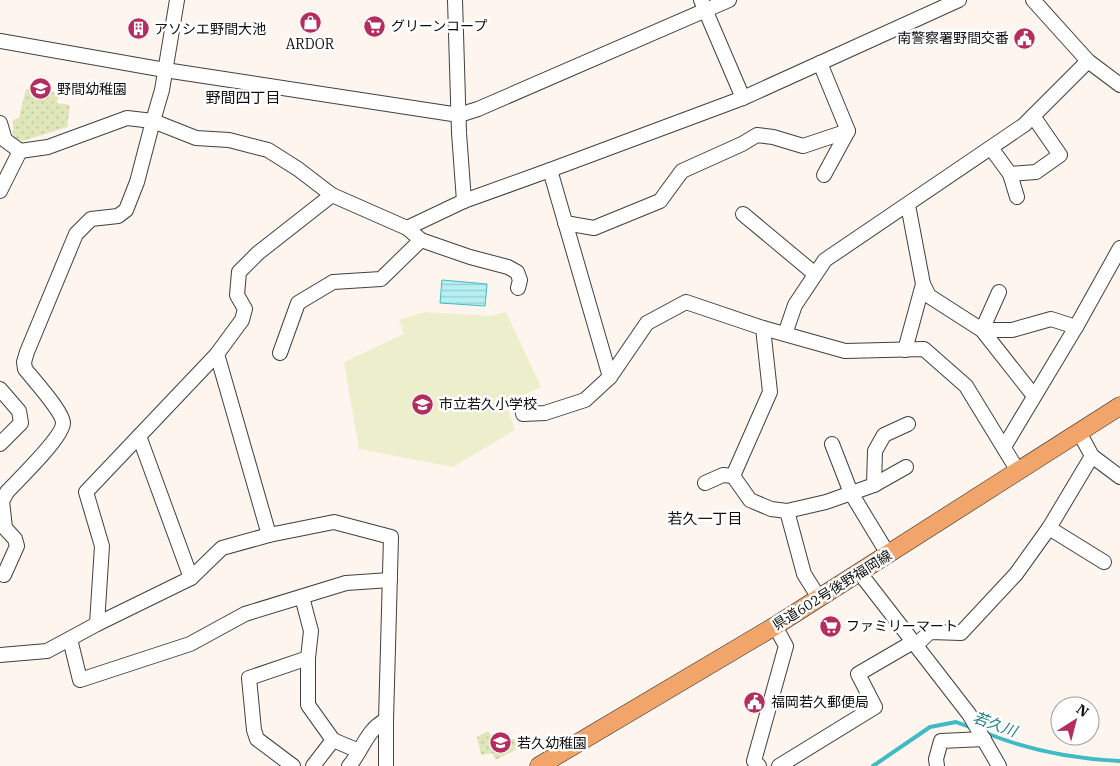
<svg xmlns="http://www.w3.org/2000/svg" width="1120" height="766" font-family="'IBM Plex Serif','Noto Sans JP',serif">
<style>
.park{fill:url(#park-dots)}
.pitch{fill:#edeecb}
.water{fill:url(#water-rules);stroke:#40bbc5}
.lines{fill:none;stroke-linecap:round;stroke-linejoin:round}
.stream{stroke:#40bbc5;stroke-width:4}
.minor-casing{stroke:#404040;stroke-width:16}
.major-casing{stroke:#1e1e1e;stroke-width:19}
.minor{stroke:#fff;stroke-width:14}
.major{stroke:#f1a56b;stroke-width:18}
.labels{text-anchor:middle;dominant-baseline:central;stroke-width:5;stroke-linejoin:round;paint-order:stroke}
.poi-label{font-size:14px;fill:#0d0d0d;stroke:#fff;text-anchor:start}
.street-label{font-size:14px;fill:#0d0d0d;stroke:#fff}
.neighbourhood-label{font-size:15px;fill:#0d0d0d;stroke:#fff}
.water-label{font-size:15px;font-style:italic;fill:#1c7d8a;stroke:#fff}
</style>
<defs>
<pattern id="park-dots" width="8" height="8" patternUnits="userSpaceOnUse" patternTransform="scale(1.25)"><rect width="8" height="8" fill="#dfe6b9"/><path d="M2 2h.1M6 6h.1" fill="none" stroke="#bec49e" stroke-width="1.8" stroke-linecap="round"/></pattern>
<pattern id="water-rules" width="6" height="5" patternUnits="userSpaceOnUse" patternTransform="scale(1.25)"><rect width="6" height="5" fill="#b5eff2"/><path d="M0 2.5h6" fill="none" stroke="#9accce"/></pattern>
</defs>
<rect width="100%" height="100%" fill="#fef5ee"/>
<g class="park">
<path d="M26 89 58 93 57 103 70 105 67 127 20 142 13 137V120L19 118Z"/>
<path d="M488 731 492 736 519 740 523 746 496 760 492 753 481 755 477 737Z"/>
</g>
<path class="pitch" d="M424 312 491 316 506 312 541 387 506 403 515 430 453 467 359 449 344 362 404 334 399 320Z"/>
<path class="water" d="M442 280 487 284 485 306 440 303Z"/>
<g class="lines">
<g class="stream">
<path d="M986 733C1028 750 1075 759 1120 761"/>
<path d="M873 766 930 727 956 722 972 728"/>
</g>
<defs>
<g id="minor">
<path d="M177 0 162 90 153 121 196 138 229 140 268 150 298 169 332 195"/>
<path d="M455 0 459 133 464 201"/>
<path d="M701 0 743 98"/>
<path d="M1033 0 1088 61 1120 85"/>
<path d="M0 41 165 70 459 115 478 109 729 0"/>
<path d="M0 123 5 140 20 151 48 147 127 118 153 121 137 182 126 210 118 216 91 219 76 234 27 352 24 362 25 369C33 379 63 412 63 423 63 437 18 480 7 492L2 501 5 528 15 539 17 546 4 575"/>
<path d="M991 148 1010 174 1036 172 1060 155 1033 116"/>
<path d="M550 170 610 377 647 323 686 302 763 328 845 351 924 349 966 386 1018 471"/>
<path d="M1010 174 1017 197"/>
<path d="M824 175 848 131"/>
<path d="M0 191 20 151"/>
<path d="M743 214 815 274"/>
<path d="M565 223 594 228 660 201 682 171 742 144 757 135 773 137 803 146 848 131 820 63"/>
<path d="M421 240 470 257 508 267 517 272 520 280 518 288"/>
<path d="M923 284 929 296 982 330 1034 396"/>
<path d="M999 292 982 330H1012L1051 319 1076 327"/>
<path d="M785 334 795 305 825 260 1024 125 1088 61"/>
<path d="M905 350 923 284 908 205"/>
<path d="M280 353 298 303 333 282 381 279 421 240 407 228"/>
<path d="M217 354 86 492 102 546 97 624 191 578 222 548 269 535"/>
<path d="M0 389 19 411 21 423 0 444"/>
<path d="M523 414 545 413 585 400 610 377"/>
<path d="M1079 432 1092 456 1120 477"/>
<path d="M139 436 191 578"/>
<path d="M832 444 851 493 888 554"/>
<path d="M1004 447 1076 327 1120 248"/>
<path d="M733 476 750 500 771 509 787 511 804 574 819 598"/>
<path d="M705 483 723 475 733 476 770 392 763 328"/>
<path d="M874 485 906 467"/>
<path d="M787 511 826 502 874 485 875 451 884 435 908 424"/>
<path d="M1049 528 1104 562"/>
<path d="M859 572 969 714 999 766"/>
<path d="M302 597 311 631 308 658"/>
<path d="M70 639 80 680 190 644 245 614 346 583 390 580"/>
<path d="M916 645 930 632 961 633 1016 574 1049 528 1092 456"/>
<path d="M0 655 47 651 97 624"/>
<path d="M293 766 257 739 254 730 249 678 308 658V705L333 740 359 751"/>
<path d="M313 766 333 740"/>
<path d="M349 766C363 750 366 730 386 720L391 537 334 522 269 535 217 354 242 320 245 309 237 295 239 272 258 253 332 195 407 228 464 201 550 170 743 98 959 0"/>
<path d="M386 766V720"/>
<path d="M759 766 754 761 786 646 775 626"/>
<path d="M779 766 875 707 858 674 913 642"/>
<path d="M937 766 936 759 941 741 984 739"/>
</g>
<path id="major" d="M539 766 775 626 1120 406"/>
</defs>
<use href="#minor" class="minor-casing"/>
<use href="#major" class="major-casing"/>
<use href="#minor" class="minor"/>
<use href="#major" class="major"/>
</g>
<defs>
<symbol id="shop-disc" viewBox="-11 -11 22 22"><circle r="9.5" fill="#b52d5f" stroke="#fff"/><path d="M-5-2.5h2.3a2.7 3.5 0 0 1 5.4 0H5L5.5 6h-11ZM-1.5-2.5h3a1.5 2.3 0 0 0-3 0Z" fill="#fff"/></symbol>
<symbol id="supermarket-disc" viewBox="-11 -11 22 22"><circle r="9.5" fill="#b52d5f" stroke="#fff"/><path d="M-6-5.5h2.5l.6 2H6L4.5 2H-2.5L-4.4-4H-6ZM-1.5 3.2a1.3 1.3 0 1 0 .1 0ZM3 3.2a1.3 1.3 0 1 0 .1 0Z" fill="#fff"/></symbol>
<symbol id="building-disc" viewBox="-11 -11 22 22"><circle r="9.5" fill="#b52d5f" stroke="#fff"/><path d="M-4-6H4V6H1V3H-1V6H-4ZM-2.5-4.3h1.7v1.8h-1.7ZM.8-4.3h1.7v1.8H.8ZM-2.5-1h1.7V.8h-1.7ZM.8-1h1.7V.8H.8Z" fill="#fff"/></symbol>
<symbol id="civic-disc" viewBox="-11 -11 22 22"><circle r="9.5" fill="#b52d5f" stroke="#fff"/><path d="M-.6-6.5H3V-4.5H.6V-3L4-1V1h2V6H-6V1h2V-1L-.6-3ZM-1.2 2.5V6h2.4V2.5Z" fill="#fff"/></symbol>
<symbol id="school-disc" viewBox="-11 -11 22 22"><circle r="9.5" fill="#b52d5f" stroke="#fff"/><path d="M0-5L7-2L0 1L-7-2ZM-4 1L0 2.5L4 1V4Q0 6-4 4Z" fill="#fff"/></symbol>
</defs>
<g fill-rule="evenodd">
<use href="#shop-disc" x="298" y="10" width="25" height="25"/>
<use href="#supermarket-disc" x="362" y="14" width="25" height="25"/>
<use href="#building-disc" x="126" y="16" width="25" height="25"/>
<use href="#civic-disc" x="1012" y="26" width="25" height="25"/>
<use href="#school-disc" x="28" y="76" width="25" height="25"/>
<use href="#school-disc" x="410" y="392" width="25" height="25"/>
<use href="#supermarket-disc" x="818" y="614" width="25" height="25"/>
<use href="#civic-disc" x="742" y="690" width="25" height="25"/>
<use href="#school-disc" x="488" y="730" width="25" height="25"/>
</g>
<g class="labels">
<g class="poi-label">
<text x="391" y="26">グリーンコープ</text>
<text x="154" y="29">アソシエ野間大池</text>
<text x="1009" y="38" text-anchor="end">南警察署野間交番</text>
<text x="310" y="44" text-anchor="middle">ARDOR</text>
<text x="57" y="89">野間幼稚園</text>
<text x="439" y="404">市立若久小学校</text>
<text x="846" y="626">ファミリーマート</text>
<text x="771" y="702">福岡若久郵便局</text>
<text x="517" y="743">若久幼稚園</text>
</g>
<g class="street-label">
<text transform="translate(832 590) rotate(-32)">県道602号後野福岡線</text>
</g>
<g class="neighbourhood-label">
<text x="243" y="97">野間四丁目</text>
<text x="705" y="518">若久一丁目</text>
</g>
<g class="water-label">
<text transform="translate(995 724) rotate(20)">若久川</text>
</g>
</g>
<g transform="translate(1075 721) rotate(36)"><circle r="24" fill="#ffffff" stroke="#9e9e9e"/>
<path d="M0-4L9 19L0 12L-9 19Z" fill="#b52d5f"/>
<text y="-8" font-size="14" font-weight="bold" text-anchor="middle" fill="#0d0d0d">N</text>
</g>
</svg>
